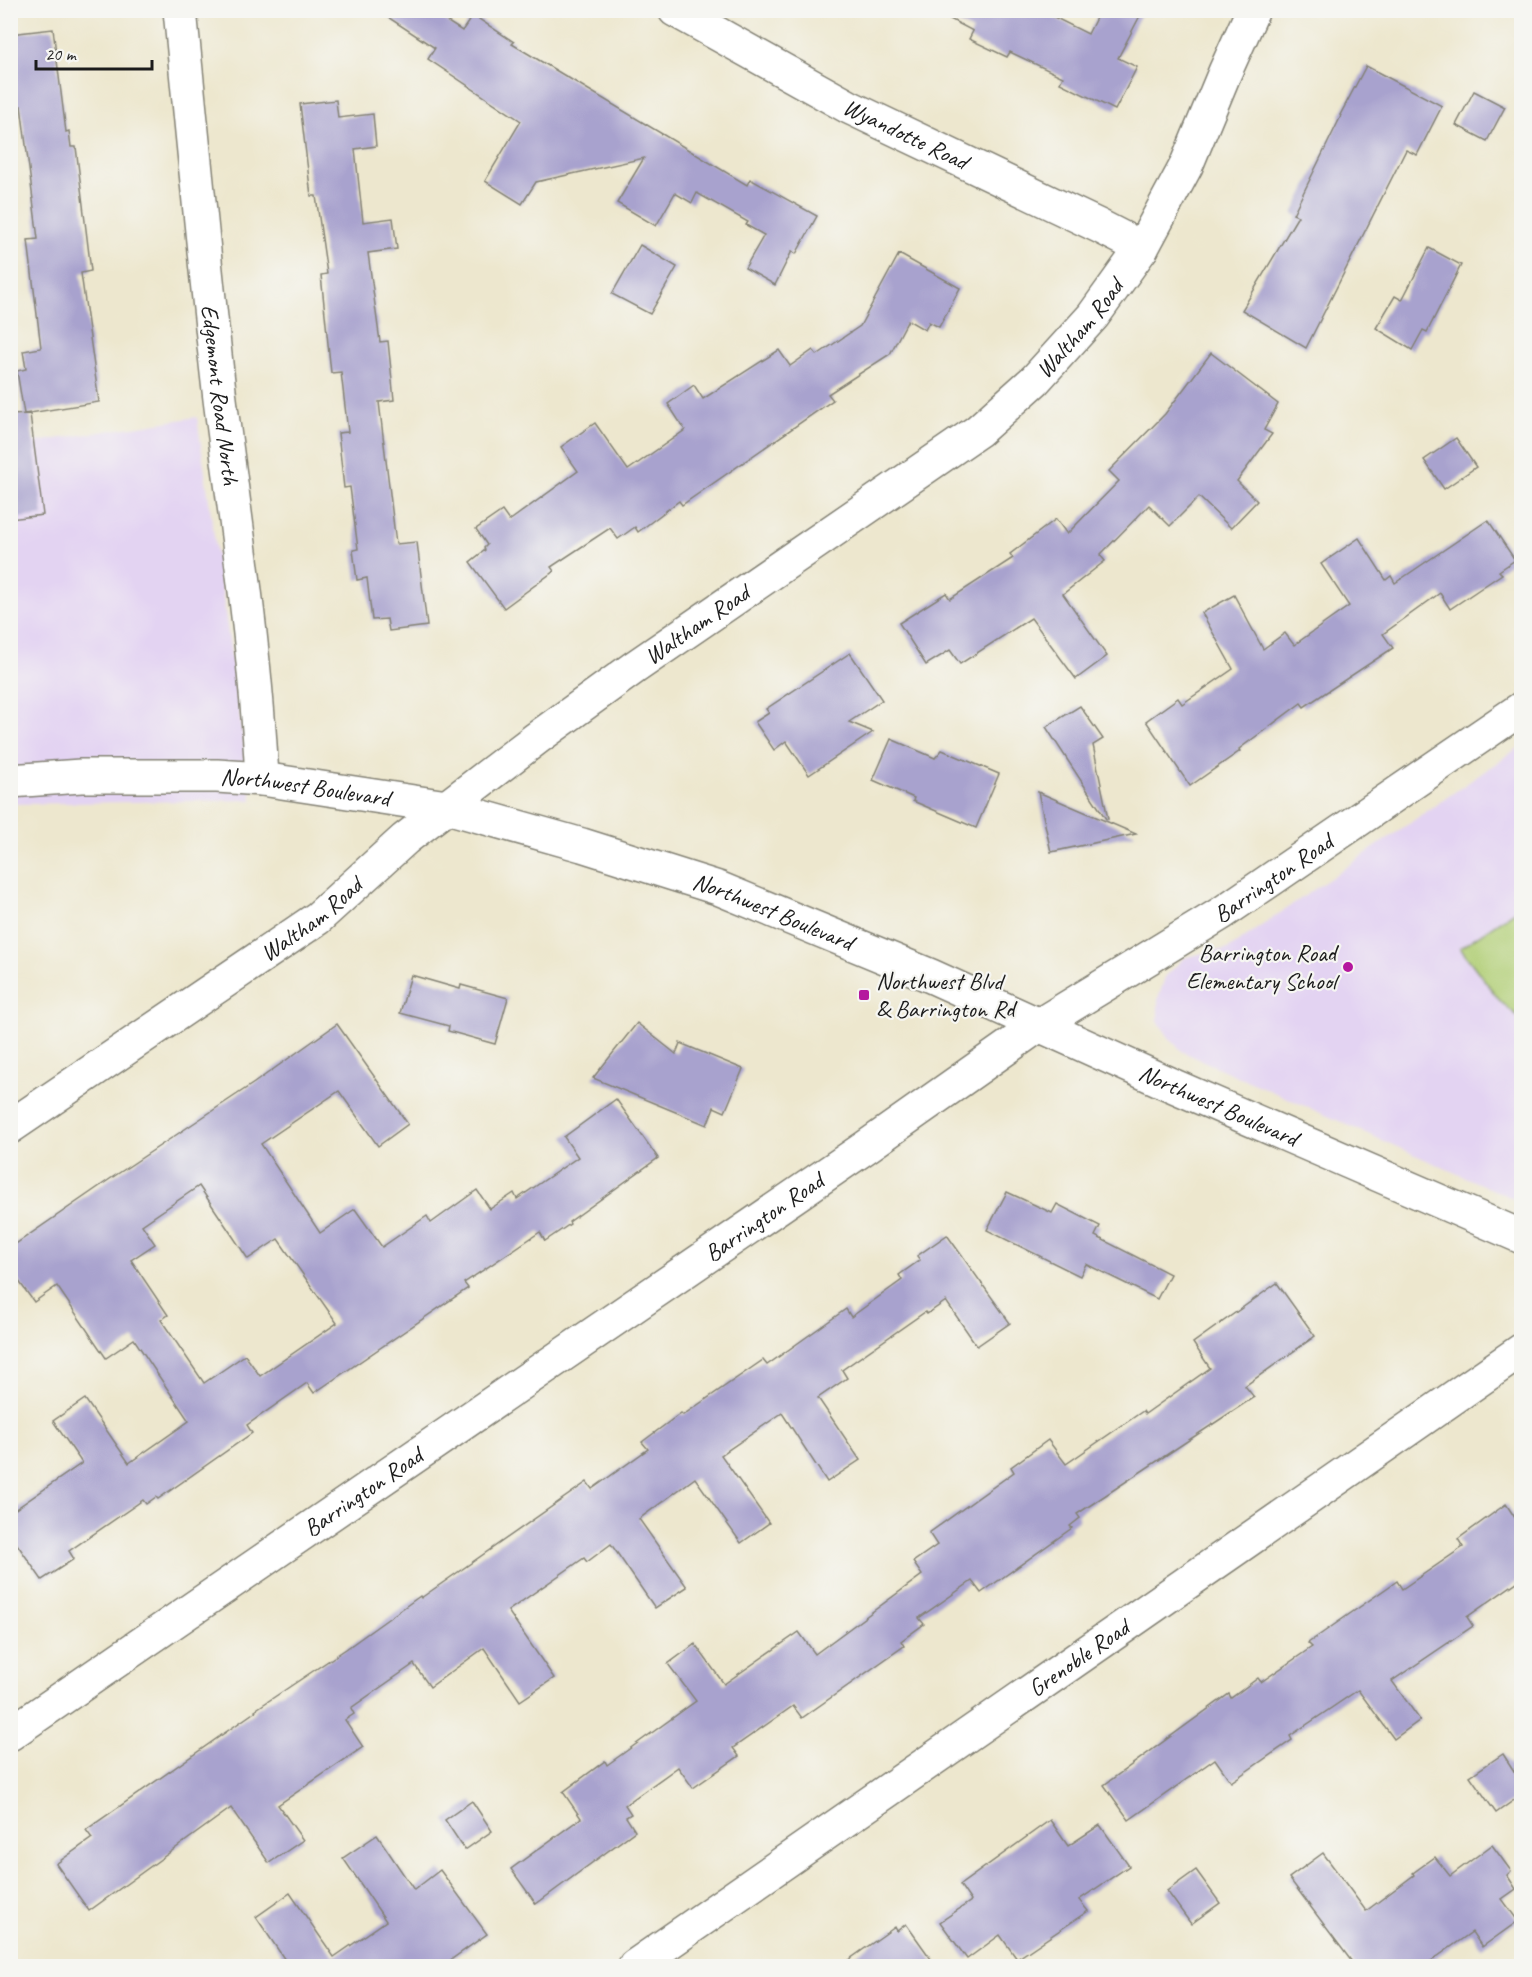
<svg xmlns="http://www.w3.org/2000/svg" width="1532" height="1977" font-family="Caveat,sans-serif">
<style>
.built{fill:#e3d3f2}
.green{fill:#b0ce75;stroke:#667548;stroke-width:1.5}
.building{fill:#a8a2ce;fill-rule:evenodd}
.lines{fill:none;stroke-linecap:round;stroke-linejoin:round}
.minor-casing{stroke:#848275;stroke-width:36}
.major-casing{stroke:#848275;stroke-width:36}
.minor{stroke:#fff;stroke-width:33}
.major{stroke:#fff;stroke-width:33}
.poi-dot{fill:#b5179e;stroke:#f6f6f2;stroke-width:2}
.labels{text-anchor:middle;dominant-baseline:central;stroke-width:4.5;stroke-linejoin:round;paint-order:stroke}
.street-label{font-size:24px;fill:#1c1c1c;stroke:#f6f6f2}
.poi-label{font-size:24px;fill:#1c1c1c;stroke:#f6f6f2;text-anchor:end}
</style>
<rect width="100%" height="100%" fill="#f6f6f2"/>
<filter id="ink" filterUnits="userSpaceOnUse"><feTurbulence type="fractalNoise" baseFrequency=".0167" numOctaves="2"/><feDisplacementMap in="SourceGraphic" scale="12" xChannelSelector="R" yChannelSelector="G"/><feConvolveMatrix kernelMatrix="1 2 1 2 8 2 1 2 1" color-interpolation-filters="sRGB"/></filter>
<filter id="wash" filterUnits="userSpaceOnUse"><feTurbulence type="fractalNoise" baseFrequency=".008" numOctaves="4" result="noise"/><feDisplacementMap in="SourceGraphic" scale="24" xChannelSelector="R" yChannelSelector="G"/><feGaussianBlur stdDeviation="1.35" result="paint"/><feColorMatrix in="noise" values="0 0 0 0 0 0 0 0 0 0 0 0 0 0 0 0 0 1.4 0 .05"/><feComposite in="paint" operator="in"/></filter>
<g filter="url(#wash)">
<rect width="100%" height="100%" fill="#ede7ce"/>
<g class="built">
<path d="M197 417 252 800 11 804V446Z"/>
<path d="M1521 746V1202L1183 1052 1170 1039 1158 1021V999L1165 977 1184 958 1210 951 1228 949Z"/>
</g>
<path class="green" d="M1521 907V1019L1501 1002 1460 948Z"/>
<g id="blocks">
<g class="building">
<path d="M377 10H440V17L462 31 473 15 514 42 512 44 747 185 750 179 817 216 796 254 792 251 775 285 745 268 764 235 746 225 748 222 697 193 692 203 675 193 656 226 617 203 644 158 536 182 522 204 485 181 521 121 428 59 435 48Z"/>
<path d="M933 10H1040L1088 34 1100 10H1143L1118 58 1137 67 1115 110 1060 83 1063 77 1010 52 1007 57 969 39 973 31Z"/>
<path d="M53 29 66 132 69 131 71 147H76L91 271 81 273 99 402 24 414 17 371 26 369 23 351 41 348 28 240 38 239 21 106 13 108 10 88V34Z"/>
<path d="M1366 66 1442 106 1417 155 1406 150 1306 348 1242 310 1298 216 1293 214 1341 116 1340 115Z"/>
<path d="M1474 91 1505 107 1487 141 1456 125Z"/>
<path d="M336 100 338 118 373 114 376 146 355 149 363 222 393 218 397 249 368 253 380 342 388 341 394 400 379 402 396 544 417 542 427 626 389 631 387 619 372 620 367 578 357 580 353 550 358 549 350 487 344 488 338 433 348 432 341 372 331 373 321 275 327 274 316 196H311L300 104Z"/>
<path d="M640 245 677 267 650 314 612 294Z"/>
<path d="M1429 248 1461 265 1427 332 1423 330 1412 350 1376 328 1395 296 1402 300Z"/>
<path d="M899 254 960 288 939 327 929 322 925 330 908 320 890 354 828 394 833 400 682 505 679 501 638 532 635 527 618 539 610 528 551 567 554 571 504 608 470 562 485 550 484 548 487 545 476 529 502 511 509 521 578 471 561 447 595 423 628 470 685 430 668 404 694 385 703 399 779 350 790 366 813 350 817 355 860 326Z"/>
<path d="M1211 353 1278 404 1264 430 1272 434 1237 481 1257 501 1231 528 1199 497 1170 526 1149 505 1100 555 1105 561 1063 594 1107 656 1076 679 1031 618 960 664 950 650 926 665 899 623 946 593 950 599 1013 558 1010 554 1056 519 1067 534 1119 481 1109 471 1165 414Z"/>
<path d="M30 414 43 515 10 519V415Z"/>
<path d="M1456 438 1476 467 1444 489 1424 460Z"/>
<path d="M1488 520 1515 560 1499 571 1502 574 1450 609 1440 593 1383 634 1393 648 1304 707 1301 703 1239 749 1240 751 1190 786 1146 721 1178 698 1182 704 1233 669 1202 613 1234 595 1263 649 1285 633 1294 645 1349 606 1321 564 1359 538 1386 580 1391 576 1395 583Z"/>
<path d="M850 653 882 700 849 722 873 732 809 775 786 741 774 750 755 722 769 713 766 709Z"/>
<path d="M1080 706 1103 739 1093 745 1108 819H1106L1046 727Z"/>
<path d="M891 739 935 758 942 750 999 774 976 828 913 801 914 798 873 780Z"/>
<path d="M1038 792 1136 834 1051 852Z"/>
<path d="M411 975 460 989 461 985 508 998 495 1044 448 1031 449 1026 400 1013Z"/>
<path d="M637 1023 676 1054 680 1043 743 1069 725 1112 714 1107 707 1125 593 1078Z"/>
<path d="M337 1024 408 1124 378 1146 339 1091 261 1144 320 1233 355 1209 382 1247 427 1216 431 1223 477 1190 490 1209 514 1193 517 1199 578 1157 564 1137 616 1099 658 1158 569 1222 570 1224 545 1241 540 1232 464 1283 468 1288 314 1393 307 1383 247 1425 252 1433 158 1499 156 1497 146 1504 143 1500 69 1551 74 1559 42 1580 10 1534V1513L82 1463 53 1421 85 1399 129 1463 189 1421 134 1339 106 1358 57 1286 34 1302 10 1269V1248L110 1179 254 1083ZM199 1186 248 1259 278 1239 337 1323 260 1376 245 1355 204 1383 161 1320 168 1315 131 1260 155 1244 142 1225Z"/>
<path d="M1007 1192 1052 1213 1057 1204 1100 1226 1095 1236 1170 1274 1157 1299 1086 1264 1080 1276 987 1230Z"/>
<path d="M947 1235 1010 1323 977 1346 946 1301 927 1314 925 1312 842 1370 847 1378 818 1398 860 1460 827 1482 782 1413 721 1455 769 1523 741 1543 695 1478 639 1519 687 1587 655 1608 611 1544 587 1562 584 1558 508 1611 554 1678 520 1701 484 1648 430 1687 414 1664 351 1708 354 1714 345 1720 363 1747 278 1805 303 1840 269 1863 231 1808 89 1911 56 1864 92 1838 86 1830 256 1711 255 1710 346 1649 420 1596 421 1598 587 1482 592 1489 648 1449 642 1442 681 1413 683 1415 763 1360 767 1365 846 1309 851 1317 902 1280 899 1275 920 1260 917 1256Z"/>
<path d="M1277 1283 1315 1336 1245 1386 1254 1397 1077 1514 1080 1518 1070 1526 1072 1528 981 1593 972 1581 919 1618 924 1624 901 1641 904 1646 802 1718 793 1706 733 1748 739 1756 693 1788 678 1767 625 1805 631 1814 626 1817 635 1831 536 1904 511 1869 581 1818 563 1792 605 1761 607 1765 696 1701 668 1664 695 1644 724 1684 799 1632 815 1654 922 1575 913 1562 937 1545 929 1533 1014 1472 1011 1467 1048 1440 1066 1464 1143 1411 1145 1414 1210 1368 1193 1343Z"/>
<path d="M1506 1504 1521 1527V1579L1467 1617 1473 1626 1392 1681 1420 1720 1394 1739 1358 1690 1290 1736 1292 1740 1231 1782 1215 1759 1129 1820 1104 1785 1229 1694 1231 1698 1258 1678 1261 1682 1312 1647 1308 1643 1397 1581 1402 1589 1463 1547 1458 1539Z"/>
<path d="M1503 1754 1521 1782V1795L1496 1813 1470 1776Z"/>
<path d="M472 1801 492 1831 465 1850 445 1820Z"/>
<path d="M1050 1820 1068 1846 1100 1825 1129 1866 1079 1900 1088 1911 1017 1959 1000 1935 967 1959 940 1922 971 1901 960 1885Z"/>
<path d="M377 1835 414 1890 440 1870 487 1934 442 1966H289L256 1917 290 1893 334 1957 386 1921 343 1858Z"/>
<path d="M1492 1845 1511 1871 1507 1875 1516 1889 1502 1899 1518 1921 1482 1947 1472 1932 1424 1966H1355L1289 1878 1323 1853 1366 1911 1414 1875 1413 1873 1435 1857 1450 1876Z"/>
<path d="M1196 1870 1220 1903 1191 1924 1167 1891Z"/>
<path d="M906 1924 936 1966H840L895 1927 897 1931Z"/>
</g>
</g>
</g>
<g filter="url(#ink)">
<use href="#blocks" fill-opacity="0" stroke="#848275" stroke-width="1.5"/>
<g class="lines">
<defs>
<g id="minor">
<path id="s1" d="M180 10C193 140 205 270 220 399 236 525 256 652 262 779"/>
<path id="s2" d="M675 10 849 107 1099 226 1142 248"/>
<path id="s3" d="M10 1127 318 918 405 839 537 738 635 667 978 431 1035 380 1093 316 1142 248 1186 166 1225 72 1253 10"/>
<path id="s4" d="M10 1734 866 1147 1039 1025 1222 913 1522 708"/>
<path id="s5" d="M635 1966 1522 1350"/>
</g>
<g id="major">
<path id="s6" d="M10 781 81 776H217L262 779 447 807 582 845 718 888 931 976 1167 1083 1522 1237"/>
</g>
</defs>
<use href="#minor" class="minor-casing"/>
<use href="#major" class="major-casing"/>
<use href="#minor" class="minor"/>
<use href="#major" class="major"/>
</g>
</g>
<g class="poi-dot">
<circle cx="1348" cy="967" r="6"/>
<rect x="858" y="989" width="12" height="12" rx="3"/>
</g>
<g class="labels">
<g class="street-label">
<text stroke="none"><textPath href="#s2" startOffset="262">Wyandotte Road</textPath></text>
<text stroke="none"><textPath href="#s3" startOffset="1338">Waltham Road</textPath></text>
<text stroke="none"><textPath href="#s1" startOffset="387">Edgemont Road North</textPath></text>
<text stroke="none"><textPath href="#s3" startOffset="852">Waltham Road</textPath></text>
<text stroke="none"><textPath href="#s6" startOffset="296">Northwest Boulevard</textPath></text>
<text stroke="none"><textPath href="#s4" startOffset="1526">Barrington Road</textPath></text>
<text stroke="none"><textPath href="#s6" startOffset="782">Northwest Boulevard</textPath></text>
<text stroke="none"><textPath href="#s3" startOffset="366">Waltham Road</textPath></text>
<text stroke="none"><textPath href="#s6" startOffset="1268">Northwest Boulevard</textPath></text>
<text stroke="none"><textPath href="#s4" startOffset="914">Barrington Road</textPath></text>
<text stroke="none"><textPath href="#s4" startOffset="428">Barrington Road</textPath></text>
<text stroke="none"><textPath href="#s5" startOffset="540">Grenoble Road</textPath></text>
</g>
<g class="poi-label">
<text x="1336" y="953">Barrington Road<tspan x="1336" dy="28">Elementary School</tspan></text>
<text x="876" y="981" text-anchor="start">Northwest Blvd<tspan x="876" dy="28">&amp; Barrington Rd</tspan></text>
</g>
</g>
<rect width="1532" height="1977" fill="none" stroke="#f6f6f2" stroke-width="36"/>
<path d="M36 60v9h116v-9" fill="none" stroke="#1c1c1c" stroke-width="3"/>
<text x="45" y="60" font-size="18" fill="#1c1c1c" stroke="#f6f6f2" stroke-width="4.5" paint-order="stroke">20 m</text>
</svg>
